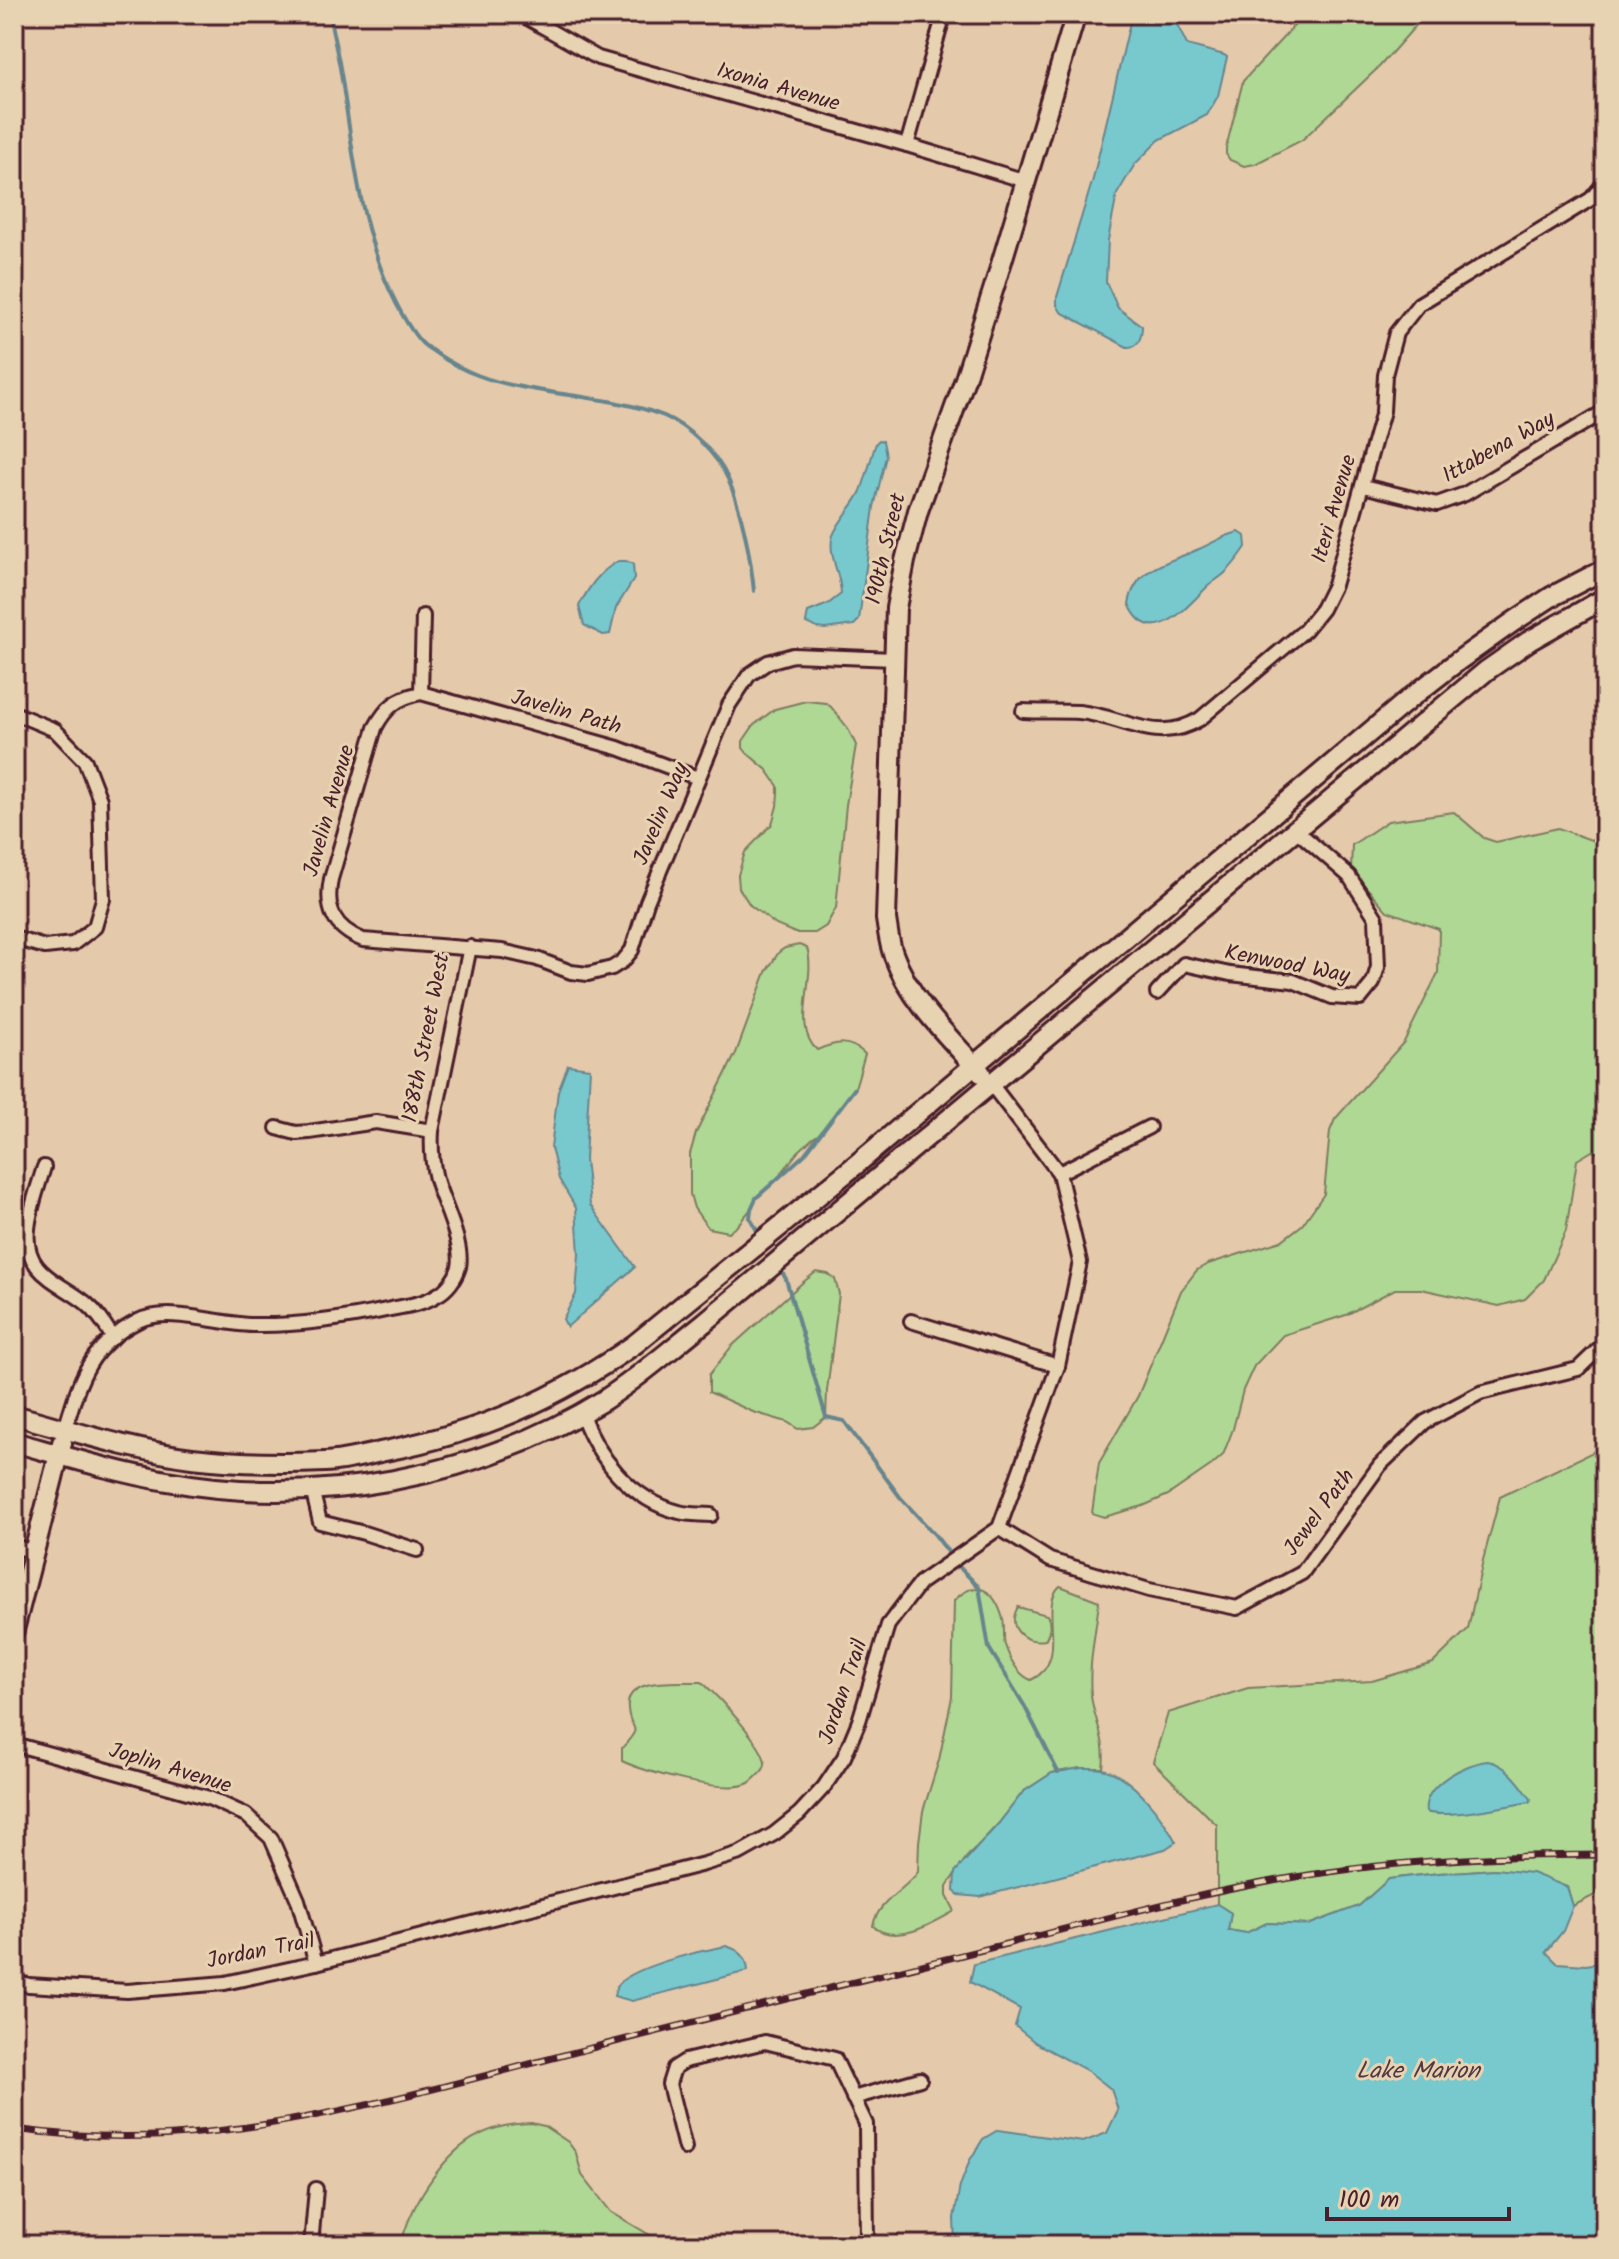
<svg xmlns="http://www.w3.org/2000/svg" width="1619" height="2259" font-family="Kalam,sans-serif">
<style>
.green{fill:#afd894;stroke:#7c7c60;stroke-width:2}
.water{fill:#78c9ce;stroke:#66858d;stroke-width:2}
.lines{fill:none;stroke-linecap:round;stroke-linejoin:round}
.stream{stroke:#66858d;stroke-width:4}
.street-casing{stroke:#4a1f2b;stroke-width:18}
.secondary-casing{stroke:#4a1f2b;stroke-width:24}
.street{stroke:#e7d2b1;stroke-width:12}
.secondary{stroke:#e7d2b1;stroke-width:18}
.rail-casing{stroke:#4a1f2b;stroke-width:7}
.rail{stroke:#e7d2b1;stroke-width:4;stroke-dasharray:12;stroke-linecap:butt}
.labels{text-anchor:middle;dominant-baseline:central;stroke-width:6;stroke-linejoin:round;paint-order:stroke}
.street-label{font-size:22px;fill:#4a1f2b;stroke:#e7d2b1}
.water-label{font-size:24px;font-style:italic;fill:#513843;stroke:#e7d2b1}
</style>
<rect width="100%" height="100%" fill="#e5c9ab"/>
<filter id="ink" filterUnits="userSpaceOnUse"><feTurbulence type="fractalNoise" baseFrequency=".0125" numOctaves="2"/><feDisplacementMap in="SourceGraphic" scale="16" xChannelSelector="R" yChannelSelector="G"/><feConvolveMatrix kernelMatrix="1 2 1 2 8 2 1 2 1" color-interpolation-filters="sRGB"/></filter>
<g filter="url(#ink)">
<g class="green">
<path d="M1305 14H1426L1380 66 1302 140 1255 164 1244 166 1230 160 1226 154V148L1243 81Z"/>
<path d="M806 701 826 703 831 707 847 727 856 745 846 805 836 908 826 926 815 933H795L776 925 750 905 739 888 738 875 745 852 772 824 777 806 778 793V786L767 770 747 753 743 748V741L754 725 775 709Z"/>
<path d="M1454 812 1484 838 1496 842 1558 828 1605 845V1155L1592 1151 1577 1160 1566 1231 1544 1280 1525 1299 1499 1306 1421 1289H1395L1346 1315 1283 1335 1254 1366 1243 1390 1233 1429 1223 1455 1213 1464 1168 1495 1143 1506 1104 1517 1092 1513 1099 1463 1138 1396 1181 1291 1197 1270 1208 1264 1281 1241 1302 1225 1324 1194 1330 1131 1335 1119 1404 1042 1438 973 1439 929 1387 911 1351 870 1352 845 1388 821Z"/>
<path d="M799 945 807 948C817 978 791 1027 817 1050 836 1042 849 1039 865 1054L855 1088 821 1133 813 1138 798 1152 772 1185 756 1198 751 1209 736 1227 728 1232 708 1228 694 1208 690 1194V1154L696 1133 736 1053 766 972 779 952 785 948Z"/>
<path d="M816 1272 828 1274 835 1279 839 1294 827 1391 826 1417 813 1427 798 1429 787 1422 753 1412 709 1392V1375L732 1346 802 1283Z"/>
<path d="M1605 1446V1890L1573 1906 1567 1887 1495 1869 1439 1873 1389 1879 1359 1906 1308 1925 1267 1923 1246 1933 1228 1930 1231 1913 1217 1904V1825L1153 1762 1168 1713 1248 1688 1372 1681 1433 1663 1468 1629 1483 1560 1500 1497Z"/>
<path d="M1060 1586 1099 1601C1096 1631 1088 1664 1091 1695 1094 1722 1107 1738 1103 1768H1081L1052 1773 1023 1792 999 1823 966 1858 947 1886V1896L954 1909 953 1912C932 1924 895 1946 873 1926 877 1902 905 1890 918 1872L919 1842 923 1811 939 1760 952 1697 954 1601C977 1576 995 1591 1003 1619 1005 1628 1003 1637 1005 1645 1010 1660 1017 1674 1031 1680 1072 1660 1037 1607 1060 1586Z"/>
<path d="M1018 1607 1047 1615C1052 1624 1050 1632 1045 1640 1023 1644 1006 1627 1018 1607Z"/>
<path d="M702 1682C716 1695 767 1747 765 1765 764 1770 761 1772 758 1775 756 1777 751 1782 749 1783 727 1795 644 1772 622 1761V1748C645 1722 630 1734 628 1709 624 1675 681 1683 702 1682Z"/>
<path d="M531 2123 544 2126 568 2142 576 2153 582 2175 611 2212 655 2238 681 2245H401C405 2226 412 2211 422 2194 449 2150 478 2124 531 2123Z"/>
</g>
<g class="water">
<path d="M1132 14H1172L1187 45 1224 55 1227 57 1218 96 1207 115 1159 140 1135 164 1117 194 1108 240 1106 282 1118 308 1142 326C1142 336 1139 348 1127 347L1061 312 1057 305V297L1093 179Z"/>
<path d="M879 440 883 441 886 456 874 507 859 620 854 625 825 629 817 628 806 623 808 612 828 604 841 594C841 576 829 557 832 539 834 526 855 505 861 491 867 475 871 458 876 443Z"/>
<path d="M1239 532 1245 536 1246 547C1240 556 1233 565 1226 572 1220 578 1212 582 1206 588 1185 609 1150 651 1129 604 1135 566 1169 563 1199 549 1213 543 1224 535 1239 532Z"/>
<path d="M618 561H626L633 564 634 579 616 608 610 634 603 635 584 625 579 606C589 587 599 572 618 561Z"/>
<path d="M568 1065 590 1068 585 1159 590 1205 635 1267 567 1327 563 1319 576 1294 579 1254 576 1208 559 1179 551 1148 558 1091Z"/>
<path d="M1488 1761C1507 1764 1520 1784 1531 1799L1530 1802C1507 1806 1446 1819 1426 1812 1422 1785 1466 1763 1488 1761Z"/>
<path d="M1081 1768C1089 1768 1098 1767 1106 1770 1133 1778 1163 1817 1176 1842L1165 1849 980 1897 959 1895 954 1891 955 1872 999 1823 1023 1792 1052 1773Z"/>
<path d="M1495 1869 1532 1873 1567 1887 1573 1906 1563 1931 1546 1952 1557 1963 1586 1965 1605 1962V2245H955L954 2218 960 2186 970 2160 983 2139 998 2130 1083 2142 1107 2133 1118 2110 1111 2089 1088 2071 1036 2043 1015 2026 1020 2009 970 1982 974 1964 1217 1904 1231 1913 1228 1930 1246 1933 1267 1923 1308 1925 1359 1906 1389 1879 1439 1873Z"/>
<path d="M726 1946C740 1950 747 1957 748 1971L632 2001 614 1996C615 1990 618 1984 623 1980 645 1964 699 1951 726 1946Z"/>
</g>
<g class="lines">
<g class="stream">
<path d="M329 14C333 36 339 58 342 80 354 156 360 233 396 303 403 316 411 332 422 343 426 347 433 351 437 354 464 372 489 381 521 387 568 397 619 398 664 416 689 427 717 454 728 479 743 514 750 554 754 591"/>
<path d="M760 1236 750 1218 751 1209 756 1198 804 1155 855 1088"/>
<path d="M779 1267 786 1279 826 1417 844 1421 900 1497 935 1535 962 1570 979 1587 989 1648 1024 1705 1058 1772"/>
</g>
<defs>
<g id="street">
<path d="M526 17 598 58 907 145 1026 181"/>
<path d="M907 145 944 14"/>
<path d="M1363 486 1437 504 1465 494 1605 411"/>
<path d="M421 693 423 616"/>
<path d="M1023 711C1041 712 1061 711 1079 712 1124 716 1156 746 1200 719L1305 630 1322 609 1334 585 1383 411 1385 375 1396 333 1419 304 1591 199 1605 182"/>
<path d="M14 713 55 730 85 761 100 800 103 899 95 927 73 944 45 947 14 938"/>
<path d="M698 778 618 748 421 693C397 698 386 707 375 728L331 879C325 910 334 928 363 940L502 951 537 959 571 972 588 974 612 968 623 961 632 950 647 902 729 705 749 675 768 662 793 655 894 659"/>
<path d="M1157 993 1184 964 1230 974 1293 981 1332 997 1360 999 1373 983 1378 967 1376 918 1349 876 1296 830"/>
<path d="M277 1128 296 1133 309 1132 376 1122 432 1131"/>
<path d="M44 1167C38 1187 30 1208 28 1229 23 1273 58 1281 86 1303 98 1313 105 1325 113 1338"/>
<path d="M1059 1173 1149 1127"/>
<path d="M911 1321 1058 1366"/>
<path d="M581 1412C597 1457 631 1500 679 1512 689 1515 700 1514 711 1515"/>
<path d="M64 1433C79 1382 87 1347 138 1321 168 1306 218 1324 252 1325 299 1326 345 1319 391 1309 406 1306 423 1304 437 1295 447 1290 456 1278 459 1267 464 1243 443 1204 436 1179 432 1163 431 1148 432 1131L470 947"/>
<path d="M312 1489 320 1522 364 1533 417 1550"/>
<path d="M999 1528 1050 1560 1149 1590 1237 1608 1302 1573 1380 1465 1425 1422 1480 1393 1578 1369 1605 1343"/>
<path d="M14 1546 34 1552"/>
<path d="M14 1744 209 1798 246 1815 271 1838 298 1900 316 1963"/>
<path d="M14 1982 29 1985 127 1991 225 1983 316 1963 704 1864 740 1853 774 1834 799 1814 824 1787 844 1757 859 1721 888 1625 920 1583 999 1528 1058 1366 1080 1262 1059 1173 991 1084"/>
<path d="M853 2098 920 2079"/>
<path d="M685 2148 669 2084 674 2068 685 2061 765 2042 835 2059 866 2124 867 2245"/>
<path d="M311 2245 316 2189"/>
</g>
<g id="secondary">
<path d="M981 1073C950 1038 910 1001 894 956 889 944 888 931 886 919L896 608 905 561 918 511 965 379 996 281 1076 14"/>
<path d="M14 1415C73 1431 131 1450 192 1458 235 1463 281 1464 325 1462 345 1461 366 1455 385 1451 480 1432 556 1400 635 1344L852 1168 1408 700 1458 661 1513 622 1551 597 1605 569"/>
<path d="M14 1442C64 1456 115 1472 167 1481 314 1508 476 1479 604 1400 640 1377 672 1348 705 1322L1486 671 1529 641 1605 598"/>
<path d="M14 1630 62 1443"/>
</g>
</defs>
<use href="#street" class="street-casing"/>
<use href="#secondary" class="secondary-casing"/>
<use href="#street" class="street"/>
<use href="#secondary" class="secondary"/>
<defs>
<path id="rail" d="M14 2129C81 2138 151 2139 217 2131 347 2116 473 2078 599 2046 736 2011 873 1977 1010 1943 1116 1916 1221 1887 1329 1872 1420 1859 1513 1855 1605 1855"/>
</defs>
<use href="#rail" class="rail-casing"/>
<use href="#rail" class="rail"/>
</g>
</g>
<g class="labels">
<g class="street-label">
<text transform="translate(778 88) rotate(16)">Ixonia Avenue</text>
<text transform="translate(1499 448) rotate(-29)">Ittabena Way</text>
<text transform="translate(1335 509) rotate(-74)">Iteri Avenue</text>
<text transform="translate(887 549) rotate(-77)">190th Street</text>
<text transform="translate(566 713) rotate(16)">Javelin Path</text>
<text transform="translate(330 811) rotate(-74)">Javelin Avenue</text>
<text transform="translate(662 814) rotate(-67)">Javelin Way</text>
<text transform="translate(1287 965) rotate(11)">Kenwood Way</text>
<text transform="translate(427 1038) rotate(-79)">188th Street West</text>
<text transform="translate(1320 1513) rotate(-53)">Jewel Path</text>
<text transform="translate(844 1692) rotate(-71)">Jordan Trail</text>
<text transform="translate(170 1769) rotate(17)">Joplin Avenue</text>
<text transform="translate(261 1952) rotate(-11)">Jordan Trail</text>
</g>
<g class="water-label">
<text x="1418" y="2071">Lake Marion</text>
</g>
</g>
<rect width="1619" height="2259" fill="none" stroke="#e7d2b1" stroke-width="48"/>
<rect x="24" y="24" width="1571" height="2211" fill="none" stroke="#4a1f2b" stroke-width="3" filter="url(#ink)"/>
<path d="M1327 2207v12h182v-12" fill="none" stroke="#4a1f2b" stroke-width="4"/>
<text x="1339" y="2207" font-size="24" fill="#4a1f2b" stroke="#e7d2b1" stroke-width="6" paint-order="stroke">100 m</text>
</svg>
